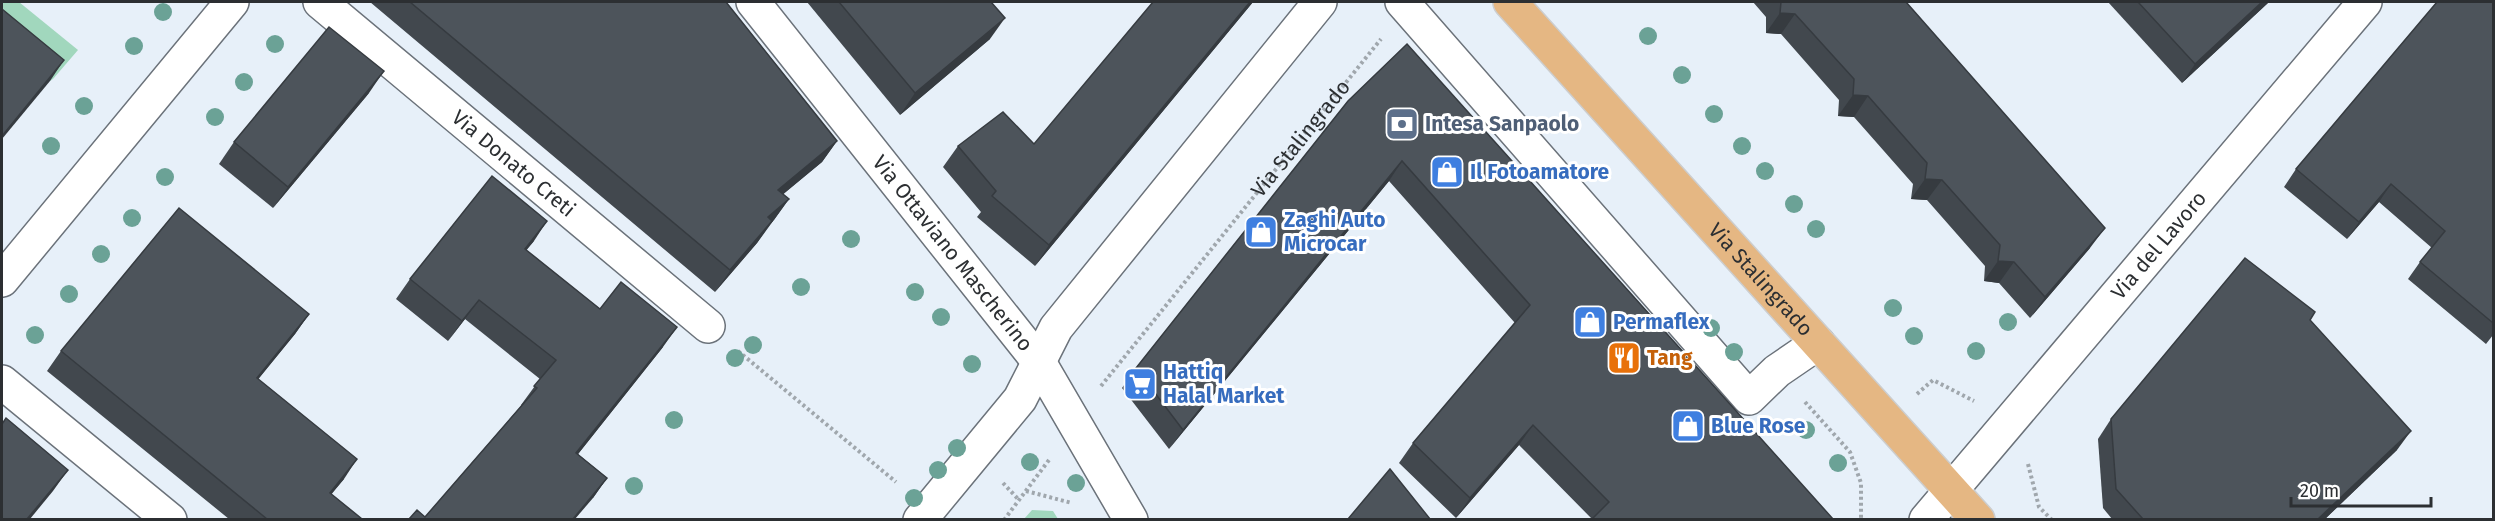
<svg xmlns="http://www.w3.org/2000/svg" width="2495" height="521" font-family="'Fira Sans',sans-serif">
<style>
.green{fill:#a1d7bd}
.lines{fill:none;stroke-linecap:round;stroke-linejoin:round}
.minor-casing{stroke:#6b727a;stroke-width:36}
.tertiary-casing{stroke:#6b727a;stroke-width:36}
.secondary-casing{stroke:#6b727a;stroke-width:36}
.primary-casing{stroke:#cccdce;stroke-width:36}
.path{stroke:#a0a7ad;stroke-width:4;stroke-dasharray:3 3;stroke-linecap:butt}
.minor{stroke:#fff;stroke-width:33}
.tertiary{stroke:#fff;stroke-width:33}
.secondary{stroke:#fff;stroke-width:33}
.primary{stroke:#e5b783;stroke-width:33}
.tree{fill:#6ba296}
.wall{fill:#42484e}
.shaded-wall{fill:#363b40}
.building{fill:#4d545b;stroke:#363b40;stroke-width:1.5}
.labels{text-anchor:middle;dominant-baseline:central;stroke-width:6;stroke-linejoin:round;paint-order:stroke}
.service-label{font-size:21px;font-weight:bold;fill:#4e5e75;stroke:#fff;text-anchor:start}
.street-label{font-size:21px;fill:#2c2f32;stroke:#fff}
.shop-label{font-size:21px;font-weight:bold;fill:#366cbe;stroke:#fff;text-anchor:start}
.food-label{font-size:21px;font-weight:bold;fill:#c56008;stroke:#fff;text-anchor:start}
</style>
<rect width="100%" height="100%" fill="#e7f0f9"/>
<g class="green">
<path d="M2 2H19L78 50 53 79 50 81 2 41Z"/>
<path d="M1032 510 1053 511 1058 519H1024Z"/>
</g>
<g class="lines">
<defs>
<g id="minor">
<path id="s2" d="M320 2 708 326"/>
<path id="s3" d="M753 2 1039 362 1131 520"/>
<path d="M1402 2 1749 398 1777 371 1818 343"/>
<path d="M2 382 170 520"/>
<path d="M920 520 1020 399 1056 328 1320 2"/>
</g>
<g id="tertiary">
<path id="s4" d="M1926 520 2365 2"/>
</g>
<path id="secondary" d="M2 280 232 2"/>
<g id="primary">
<path id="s5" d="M1510 2 1978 520"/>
</g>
</defs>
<use href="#minor" class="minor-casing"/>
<use href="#tertiary" class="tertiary-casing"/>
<use href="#secondary" class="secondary-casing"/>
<use href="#primary" class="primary-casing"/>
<g class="path">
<path d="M738 351 896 482"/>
<path id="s1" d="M1101 386 1381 39"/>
<path d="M1917 394 1933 380 1974 401"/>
<path d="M1805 402 1850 452 1861 483V520"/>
<path d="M2028 464 2039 507 2052 520"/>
<path d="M1003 483 1019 500"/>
<path d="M1026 491 1072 503"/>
<path d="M1004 520 1049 460"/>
</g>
<use href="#minor" class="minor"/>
<use href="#tertiary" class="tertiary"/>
<use href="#secondary" class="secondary"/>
<use href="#primary" class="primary"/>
</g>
<g class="tree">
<circle cx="163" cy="12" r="9"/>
<circle cx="1648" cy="36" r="9"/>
<circle cx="275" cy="44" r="9"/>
<circle cx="134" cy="46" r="9"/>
<circle cx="1682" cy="75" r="9"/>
<circle cx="244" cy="82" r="9"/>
<circle cx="84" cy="106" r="9"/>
<circle cx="1714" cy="114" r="9"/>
<circle cx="215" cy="117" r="9"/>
<circle cx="51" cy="146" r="9"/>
<circle cx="1742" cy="146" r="9"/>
<circle cx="1765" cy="171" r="9"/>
<circle cx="165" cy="177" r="9"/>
<circle cx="1794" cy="204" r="9"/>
<circle cx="132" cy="218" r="9"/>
<circle cx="1816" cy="229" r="9"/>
<circle cx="851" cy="239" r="9"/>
<circle cx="101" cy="254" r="9"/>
<circle cx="801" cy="287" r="9"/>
<circle cx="915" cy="292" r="9"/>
<circle cx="69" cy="294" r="9"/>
<circle cx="1893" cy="308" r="9"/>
<circle cx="941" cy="317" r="9"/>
<circle cx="2008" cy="322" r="9"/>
<circle cx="1711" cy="328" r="9"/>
<circle cx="35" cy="335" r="9"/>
<circle cx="1914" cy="336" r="9"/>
<circle cx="753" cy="345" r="9"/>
<circle cx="1976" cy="351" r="9"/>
<circle cx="1734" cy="352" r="9"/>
<circle cx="735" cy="358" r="9"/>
<circle cx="972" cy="364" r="9"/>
<circle cx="674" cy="420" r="9"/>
<circle cx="1806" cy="430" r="9"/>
<circle cx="957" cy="448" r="9"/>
<circle cx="1030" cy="462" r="9"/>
<circle cx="1838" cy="463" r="9"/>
<circle cx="938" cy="470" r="9"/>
<circle cx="1076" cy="483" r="9"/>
<circle cx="634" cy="486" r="9"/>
<circle cx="914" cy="498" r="9"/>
</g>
<g class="wall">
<path d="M370 2H726L837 141 822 162 783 194 789 199 774 220 770 224 757 243 715 292Z"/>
<path d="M807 2H991L990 39 900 115Z"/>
<path d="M1253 2 1035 266 977 217 981 212 943 167 958 146 1034 144Z"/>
<path d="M1753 2H1906L2090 248 2030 318 1999 283 1984 281 1985 266 1927 200 1911 199 1913 184 1854 117 1838 116 1839 100 1781 34 1766 33V17Z"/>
<path d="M2108 2H2269L2182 83Z"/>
<path d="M2493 2V335L2486 344 2408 279 2420 262 2432 248 2379 202 2347 239 2284 187 2296 169Z"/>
<path d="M369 93 273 208 219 164 234 142Z"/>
<path d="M1348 101 1833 519H1592L1519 445 1456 518 1399 463 1413 443 1515 323 1389 181 1169 449 1122 388 1136 368Z"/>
<path d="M534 241 526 250 600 309 663 347 578 454 607 478 593 498 425 517 521 406V405L540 379 465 319 448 341 396 299 410 279Z"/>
<path d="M309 314 295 334 258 379 344 479 331 494 362 519H229L47 371 61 351Z"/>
<path d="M2310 320 2397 450 2325 519H2112L2103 508 2098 439 2111 419Z"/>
</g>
<g class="shaded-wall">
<path d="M1250 2H1253L1035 266 1049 245Z"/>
<path d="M2262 2H2269L2182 83 2195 64Z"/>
<path d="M1780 13 1795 14 1781 34 1766 33Z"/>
<path d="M1005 18 990 39 900 115 915 93Z"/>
<path d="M64 60 50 81 2 139V136Z"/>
<path d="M384 71 369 93 273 208 288 187Z"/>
<path d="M1853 95 1868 96 1854 117 1838 116Z"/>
<path d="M837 141 822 162 763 211 778 190Z"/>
<path d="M1402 161 1389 181 1169 449 1183 430Z"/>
<path d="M1925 179 1942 180 1927 200 1911 199Z"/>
<path d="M2391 184 2379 202 2347 239 2359 222Z"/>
<path d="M789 199 757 243 715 292 768 217Z"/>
<path d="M547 221 534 241 511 269 525 249Z"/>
<path d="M2105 228 2090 248 2030 318 2045 297Z"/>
<path d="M1998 261 2014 262 1999 283 1984 281Z"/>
<path d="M479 300 465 319 448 341 462 321Z"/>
<path d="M309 314 295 334 243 398 257 378Z"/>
<path d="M677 327 663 347 563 473 576 453Z"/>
<path d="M1533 425 1519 445 1456 518 1470 498Z"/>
<path d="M2411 431 2397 450 2325 519H2318Z"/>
<path d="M357 459 344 479 316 513 330 493Z"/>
<path d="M68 470 53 491 30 519H27Z"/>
<path d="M607 478 593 498 575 519H573Z"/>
</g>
<g class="building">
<path d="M410 2H726L837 141 778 190 789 199 768 217 772 221 730 270Z"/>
<path d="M839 2H991L1005 18 915 93Z"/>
<path d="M1153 2H1250L1049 245 992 196 996 191 958 146 1003 112 1034 144Z"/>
<path d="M1781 2H1906L2105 228 2045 297 2014 262 1998 261 2000 245 1942 180 1925 179 1927 163 1868 96 1853 95 1854 79 1795 14 1780 13Z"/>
<path d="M2138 2H2262L2195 64Z"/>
<path d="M2437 2H2493V323L2420 262 2445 231 2391 184 2359 222 2296 169Z"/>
<path d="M2 9 64 60 2 136Z"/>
<path d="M329 27 384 71 288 187 234 142Z"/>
<path d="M1407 44 1833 519H1592L1609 502 1533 425 1470 498 1413 443 1530 305 1402 161 1183 430 1136 368 1348 101Z"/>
<path d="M492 176 547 221 525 249 600 309 621 282 677 327 576 453 607 478 573 519H409L417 510 425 517 537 388 534 386 556 360 479 300 462 321 410 279Z"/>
<path d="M179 208 309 314 257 378 357 459 330 493 362 519H267L61 351Z"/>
<path d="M2245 258 2315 312 2310 320 2411 431 2318 519H2143L2116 489 2111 419Z"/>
<path d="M6 418 68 470 27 519H2V424Z"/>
<path d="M1390 469 1430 519H1348Z"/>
</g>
<defs>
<symbol id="bank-square" viewBox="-11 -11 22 22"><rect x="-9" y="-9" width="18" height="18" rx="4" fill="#5c6f8a" stroke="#fff"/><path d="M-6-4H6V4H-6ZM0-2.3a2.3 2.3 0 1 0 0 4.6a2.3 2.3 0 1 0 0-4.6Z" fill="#fff"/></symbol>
<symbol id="shop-square" viewBox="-11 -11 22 22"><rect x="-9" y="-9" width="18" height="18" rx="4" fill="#3f7fe0" stroke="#fff"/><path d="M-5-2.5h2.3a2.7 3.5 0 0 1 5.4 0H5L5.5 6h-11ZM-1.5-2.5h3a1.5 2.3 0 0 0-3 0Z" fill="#fff"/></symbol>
<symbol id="restaurant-square" viewBox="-11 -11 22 22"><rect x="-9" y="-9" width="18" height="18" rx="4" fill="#e8710a" stroke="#fff"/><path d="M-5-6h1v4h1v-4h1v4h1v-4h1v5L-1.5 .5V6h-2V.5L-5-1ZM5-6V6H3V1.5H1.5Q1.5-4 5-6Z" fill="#fff"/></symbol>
<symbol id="supermarket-square" viewBox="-11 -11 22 22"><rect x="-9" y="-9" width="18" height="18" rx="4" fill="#3f7fe0" stroke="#fff"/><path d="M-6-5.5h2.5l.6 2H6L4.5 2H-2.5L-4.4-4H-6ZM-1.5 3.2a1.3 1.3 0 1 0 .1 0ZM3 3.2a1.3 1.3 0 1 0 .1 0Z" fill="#fff"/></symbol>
</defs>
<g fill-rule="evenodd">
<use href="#bank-square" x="1383" y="105" width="38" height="38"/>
<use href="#shop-square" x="1428" y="153" width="38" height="38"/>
<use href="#shop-square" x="1242" y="213" width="38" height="38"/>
<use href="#shop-square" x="1571" y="303" width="38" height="38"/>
<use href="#restaurant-square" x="1605" y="339" width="38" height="38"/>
<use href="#supermarket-square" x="1121" y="365" width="38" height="38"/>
<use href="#shop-square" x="1669" y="407" width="38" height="38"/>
</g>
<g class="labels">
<g class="service-label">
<text x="1425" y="124">Intesa Sanpaolo</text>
</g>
<g class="street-label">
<text stroke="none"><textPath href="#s1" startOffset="318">Via Stalingrado</textPath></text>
<text stroke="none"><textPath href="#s2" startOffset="252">Via Donato Creti</textPath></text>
<text stroke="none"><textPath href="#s4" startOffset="360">Via del Lavoro</textPath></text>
<text stroke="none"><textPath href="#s3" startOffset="321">Via Ottaviano Mascherino</textPath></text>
<text stroke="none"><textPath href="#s5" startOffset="374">Via Stalingrado</textPath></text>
</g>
<g class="shop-label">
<text x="1470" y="172">Il Fotoamatore</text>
<text x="1284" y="220">Zaghi Auto<tspan x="1284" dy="24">Microcar</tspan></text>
<text x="1613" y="322">Permaflex</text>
<text x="1163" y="372">Hattiq<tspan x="1163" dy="24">Halal Market</tspan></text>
<text x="1711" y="426">Blue Rose</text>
</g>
<g class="food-label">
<text x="1647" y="358">Tang</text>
</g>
</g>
<rect width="2495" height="521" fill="none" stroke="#2c2f32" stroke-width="6"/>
<path d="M2291 497v9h140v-9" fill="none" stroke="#2c2f32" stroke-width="3"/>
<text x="2300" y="497" font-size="18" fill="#2c2f32" stroke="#ffffff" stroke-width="4.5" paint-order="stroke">20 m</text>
</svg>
